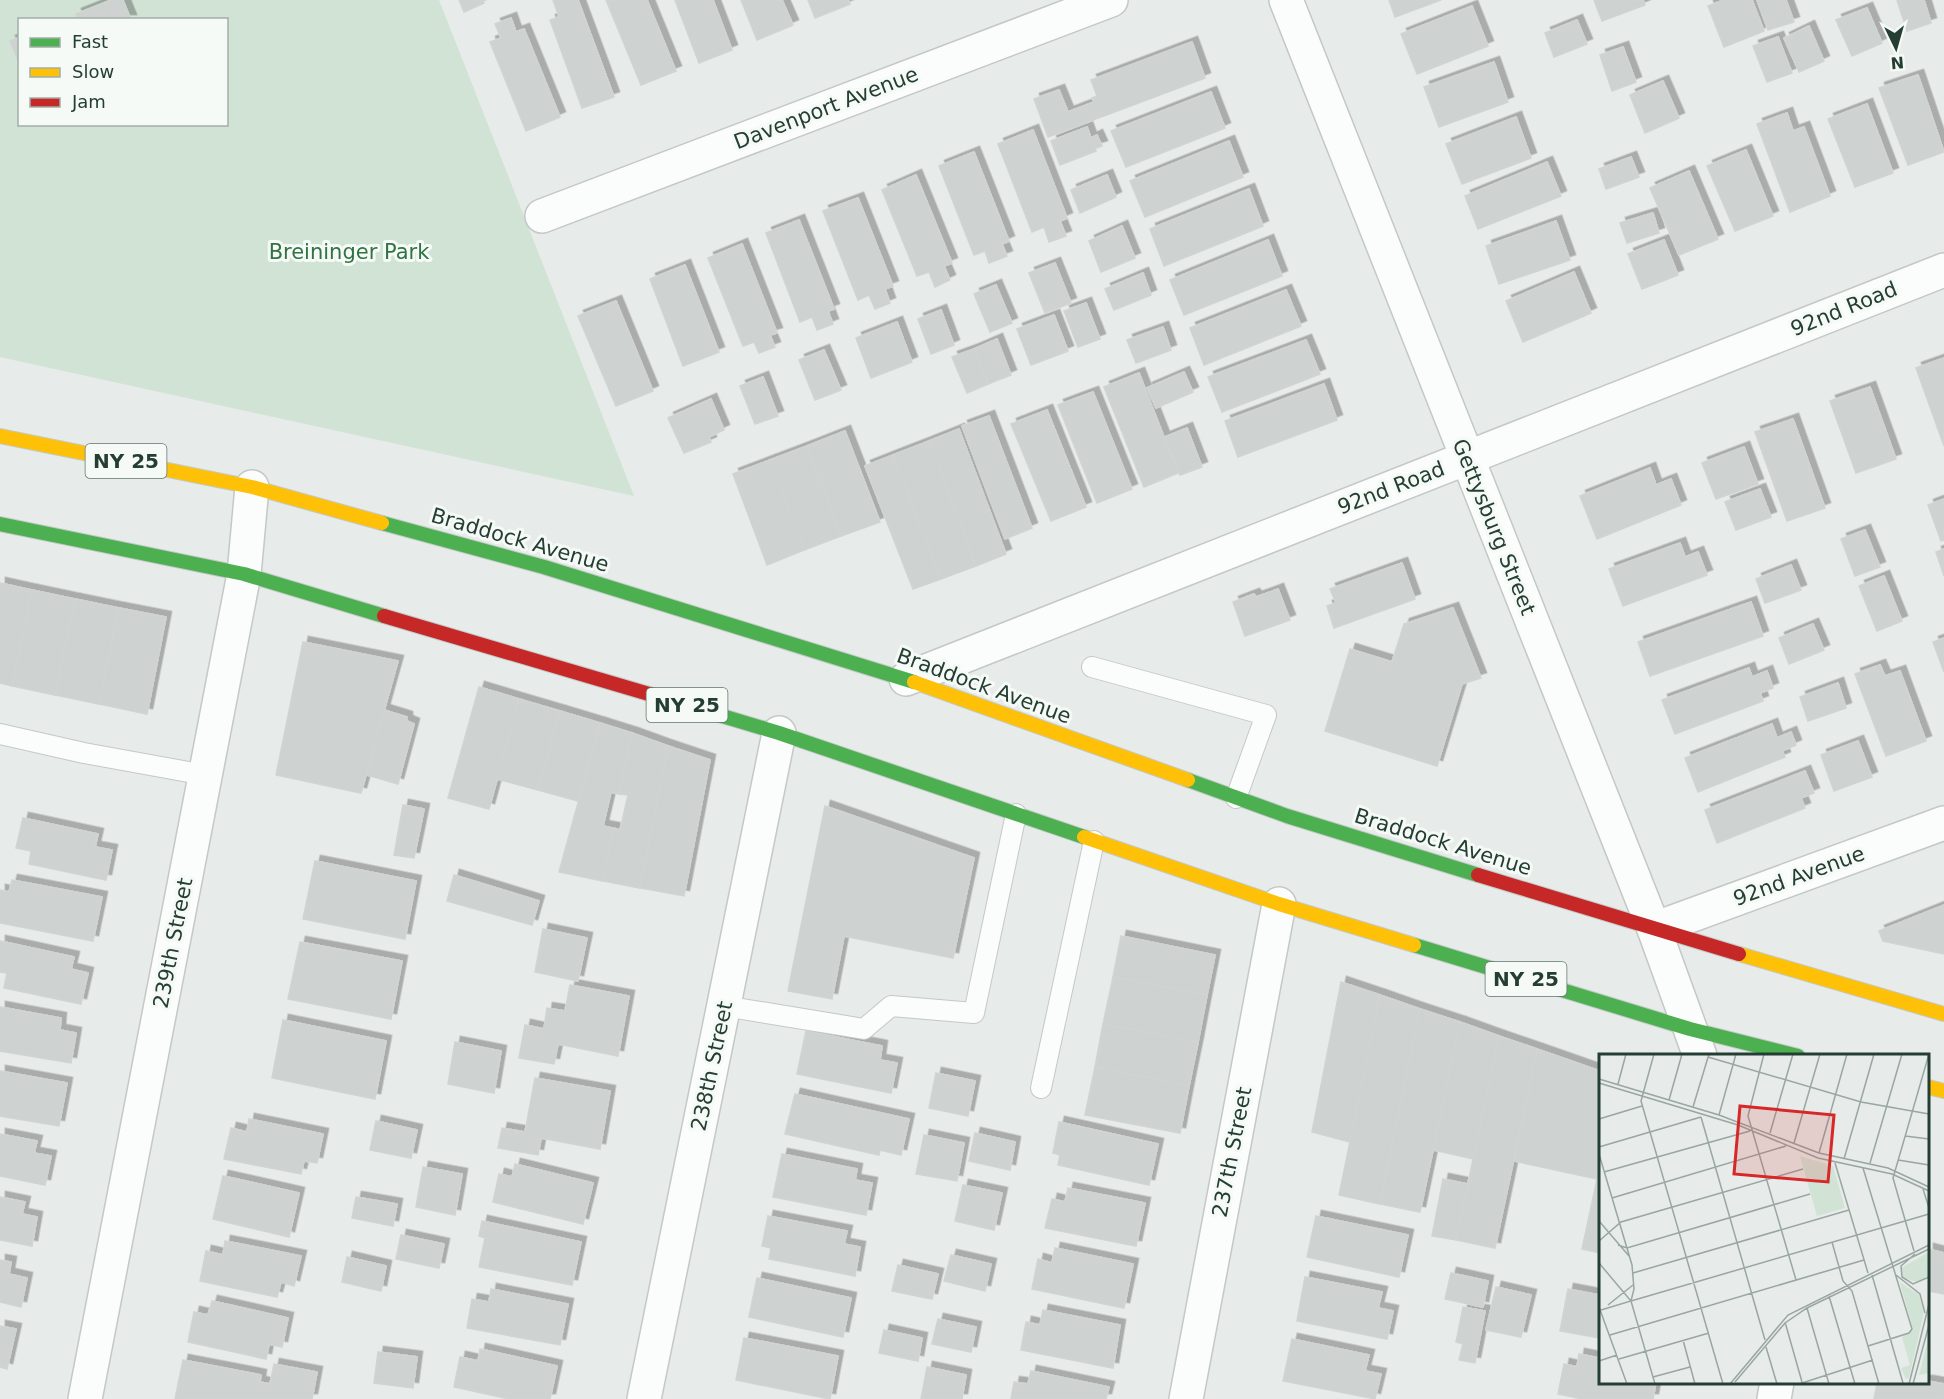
<svg xmlns="http://www.w3.org/2000/svg" width="1944" height="1399" font-family="'DejaVu Sans',sans-serif">
<style>
.green{fill:#d1e3d5;fill-rule:evenodd}
.building{fill:#ced2d0;stroke:#d0d4d2;stroke-width:1.5;filter:url(#shadow)}
.lines{fill:none;stroke-linecap:round;stroke-linejoin:round}
.lane-casing{stroke:#c4c8c6;stroke-width:22}
.street-casing{stroke:#c4c8c6;stroke-width:36}
.fast-casing{stroke:#c2cac7;stroke-width:16}
.slow-casing{stroke:#c2cac7;stroke-width:16}
.jam-casing{stroke:#c2cac7;stroke-width:16}
.lane{stroke:#fbfcfc;stroke-width:20}
.street{stroke:#fbfcfc;stroke-width:33}
.fast{stroke:#4caf50;stroke-width:14}
.slow{stroke:#ffc107;stroke-width:14}
.jam{stroke:#c62828;stroke-width:14}
.labels{text-anchor:middle;dominant-baseline:central;stroke-width:6;stroke-linejoin:round;paint-order:stroke}
.shield{fill:#f5faf7;stroke:#63766e;stroke-width:1.5}
.shield-label{font-size:20px;font-weight:bold;fill:#253e34}
.street-label{font-size:21px;fill:#253e34;stroke:#f5faf7}
.park-label{font-size:21px;fill:#317343;stroke:#f5faf7}
.inset-road{fill:none;stroke:#99a6a1;stroke-width:1.5}
.view{fill:#d62828;fill-opacity:0.15;stroke:#d62828;stroke-width:3}
.inset-edge{fill:none;stroke:#253e34;stroke-width:3}
</style>
<defs>
<filter id="shadow"><feDropShadow dx="5.5" dy="-5.5" stdDeviation="0" flood-color="#0004"/></filter>
</defs>
<rect width="100%" height="100%" fill="#e7ebe9"/>
<path class="green" d="M0 0H439L634 496 0 357ZM20 20H226V124H20Z"/>
<g class="building">
<path d="M111 0H123L131 20H78L76 14Z"/>
<path d="M459 0H483L484 3 464 12Z"/>
<path d="M553 0H578L614 97 582 108 550 20 559 17Z"/>
<path d="M606 0H647L676 71 641 85Z"/>
<path d="M675 0H713L732 50 699 63Z"/>
<path d="M741 0H782L793 25 757 40Z"/>
<path d="M808 0H848L850 4 815 18Z"/>
<path d="M1389 0H1441L1395 17Z"/>
<path d="M1594 0H1643L1645 5 1602 21Z"/>
<path d="M1724 0H1752L1764 31 1724 47 1708 6Z"/>
<path d="M1757 0H1786L1794 22 1768 30Z"/>
<path d="M1897 0H1924L1931 23 1907 31Z"/>
<path d="M1472 6 1488 46 1417 74 1401 34Z"/>
<path d="M1867 8 1882 43 1852 56 1836 20Z"/>
<path d="M511 18 516 32 524 29 560 117 526 131 490 42 501 38 495 24Z"/>
<path d="M1577 20 1587 44 1554 57 1545 33Z"/>
<path d="M1809 26 1824 61 1799 72 1784 38Z"/>
<path d="M20 37V65L10 41Z"/>
<path d="M1778 37 1792 73 1767 82 1753 46Z"/>
<path d="M1192 42 1205 78 1048 137 1034 99 1059 90 1068 112 1094 102 1092 98 1097 96 1091 80Z"/>
<path d="M1623 47 1636 82 1612 91 1600 55Z"/>
<path d="M1494 62 1508 102 1439 127 1424 87Z"/>
<path d="M1918 75 1944 152 1908 165 1879 88Z"/>
<path d="M1663 81 1679 118 1645 133 1630 95Z"/>
<path d="M1211 92 1225 128 1126 167 1111 131Z"/>
<path d="M1867 104 1893 173 1855 187 1828 119Z"/>
<path d="M1787 113 1793 131 1804 127 1830 196 1790 212 1757 124Z"/>
<path d="M1516 117 1531 158 1462 184 1446 144Z"/>
<path d="M1087 127 1091 138 1097 135 1102 146 1095 148 1096 151 1060 165 1051 141Z"/>
<path d="M1033 130 1067 218 1060 221 1066 236 1049 242 1044 227 1032 232 998 144Z"/>
<path d="M1229 141 1243 177 1145 217 1130 181Z"/>
<path d="M1746 150 1773 216 1735 231 1707 166Z"/>
<path d="M974 152 1009 241 1002 244 1007 256 989 263 985 251 974 255 939 166Z"/>
<path d="M1631 157 1639 177 1606 189 1599 169Z"/>
<path d="M1547 162 1561 196 1478 229 1465 196Z"/>
<path d="M1689 171 1718 239 1679 255 1650 188Z"/>
<path d="M916 175 952 263 944 266 950 280 935 287 929 272 917 276 882 190Z"/>
<path d="M1107 175 1116 197 1080 213 1071 190Z"/>
<path d="M1249 189 1263 226 1164 266 1150 229Z"/>
<path d="M858 198 893 286 885 289 890 303 875 309 869 295 858 300 823 211Z"/>
<path d="M1653 213 1659 233 1627 243 1620 223Z"/>
<path d="M799 220 834 309 828 311 833 324 817 330 812 317 800 322 766 233Z"/>
<path d="M1556 221 1570 260 1499 284 1486 246Z"/>
<path d="M1122 226 1135 258 1101 272 1089 241Z"/>
<path d="M1268 240 1282 276 1184 315 1170 280Z"/>
<path d="M1664 240 1678 275 1642 289 1628 254Z"/>
<path d="M742 244 777 333 770 335 775 347 759 353 754 342 743 346 708 258Z"/>
<path d="M1055 263 1071 303 1045 313 1029 273Z"/>
<path d="M685 265 719 352 683 366 650 279Z"/>
<path d="M1574 272 1591 313 1523 342 1506 301Z"/>
<path d="M1143 273 1151 295 1114 310 1105 289Z"/>
<path d="M996 285 1012 323 990 332 974 294Z"/>
<path d="M1286 290 1301 326 1204 365 1190 328Z"/>
<path d="M616 301 653 391 616 406 578 316Z"/>
<path d="M1086 303 1100 339 1078 347 1064 311Z"/>
<path d="M941 310 954 345 931 354 918 319Z"/>
<path d="M1054 315 1068 351 1031 365 1017 329Z"/>
<path d="M897 322 912 362 871 378 856 338Z"/>
<path d="M1163 327 1171 350 1136 363 1127 340Z"/>
<path d="M997 339 1011 375 988 384 974 349Z"/>
<path d="M1306 340 1320 374 1222 412 1208 377Z"/>
<path d="M974 349 988 384 967 393 952 357Z"/>
<path d="M824 350 841 390 815 400 799 360Z"/>
<path d="M1944 358V446L1916 368Z"/>
<path d="M1184 372 1193 392 1156 408 1147 388Z"/>
<path d="M1139 373 1178 473 1144 487 1104 387Z"/>
<path d="M763 377 778 416 755 424 740 386Z"/>
<path d="M1324 384 1337 420 1238 457 1225 421Z"/>
<path d="M1870 387 1896 459 1856 473 1830 401Z"/>
<path d="M1093 392 1132 489 1097 503 1058 405Z"/>
<path d="M711 399 724 430 709 437 711 442 684 453 668 418Z"/>
<path d="M1047 410 1086 507 1051 521 1011 424Z"/>
<path d="M989 416 1032 528 1005 539 962 426Z"/>
<path d="M1793 419 1825 508 1787 521 1755 432Z"/>
<path d="M1187 428 1202 467 1180 475 1165 437Z"/>
<path d="M959 429 1006 554 976 566 929 441Z"/>
<path d="M845 431 880 522 841 536 807 446Z"/>
<path d="M929 441 976 566 941 579 893 455Z"/>
<path d="M807 446 841 536 804 550 770 460Z"/>
<path d="M1744 447 1758 484 1716 499 1702 463Z"/>
<path d="M893 455 941 579 913 589 865 466Z"/>
<path d="M770 460 804 550 767 565 733 474Z"/>
<path d="M1650 468 1656 485 1671 479 1681 505 1597 539 1580 496Z"/>
<path d="M1760 489 1771 517 1736 530 1725 502Z"/>
<path d="M1944 499V540L1941 541 1928 505Z"/>
<path d="M1865 530 1880 567 1855 576 1841 539Z"/>
<path d="M1680 543 1685 557 1698 552 1707 575 1623 606 1609 569Z"/>
<path d="M1944 549V576L1936 552Z"/>
<path d="M1402 563 1415 599 1334 628 1327 606 1336 603 1330 589Z"/>
<path d="M1791 565 1801 590 1765 603 1756 579Z"/>
<path d="M1884 576 1902 621 1877 631 1859 586Z"/>
<path d="M0 583 32 590 12 686 0 683Z"/>
<path d="M1278 589 1290 620 1245 636 1233 602 1254 594 1256 597Z"/>
<path d="M32 590 75 599 55 695 12 686Z"/>
<path d="M75 599 119 608 99 704 55 695Z"/>
<path d="M1751 602 1763 636 1650 676 1638 642Z"/>
<path d="M119 608 166 617 147 714 99 704Z"/>
<path d="M1453 608 1481 678 1462 684 1437 766 1325 731 1350 649 1392 662 1404 624Z"/>
<path d="M1813 624 1824 650 1789 664 1779 638Z"/>
<path d="M1944 638V672L1933 642Z"/>
<path d="M303 642 398 661 361 793 276 775Z"/>
<path d="M1880 665 1885 676 1900 671 1926 741 1886 756 1855 674Z"/>
<path d="M1749 668 1752 677 1767 671 1773 688 1760 693 1763 701 1675 734 1662 700Z"/>
<path d="M1838 683 1846 708 1808 721 1800 697Z"/>
<path d="M479 687 519 699 489 809 448 798Z"/>
<path d="M519 699 560 711 538 790 497 779Z"/>
<path d="M384 710 407 717V721L414 724 398 784 367 775Z"/>
<path d="M560 711 600 723 578 801 538 790Z"/>
<path d="M600 723 632 733 619 794 611 792 603 826 613 828 603 881 559 872Z"/>
<path d="M1772 724 1777 738 1791 732 1796 745 1782 751 1785 757 1698 792 1685 758Z"/>
<path d="M632 733 668 746 640 888 603 881 613 828 620 830 628 795 619 794Z"/>
<path d="M1858 741 1872 777 1834 791 1821 755Z"/>
<path d="M668 746 710 760 684 896 640 888Z"/>
<path d="M1805 771 1814 793 1801 798 1805 808 1717 843 1705 810Z"/>
<path d="M403 805 424 809 414 858 394 855Z"/>
<path d="M825 806 974 858 953 958 844 936 832 999 788 991Z"/>
<path d="M23 818 98 834 95 847 112 850 106 880 29 864 31 851 16 848Z"/>
<path d="M315 861 416 881 405 939 303 919Z"/>
<path d="M454 875 539 901 532 925 447 901Z"/>
<path d="M12 880 102 897 93 941 0 923V890L9 892Z"/>
<path d="M1944 905V954L1883 941 1879 931Z"/>
<path d="M543 929 587 938 578 981 535 972Z"/>
<path d="M1121 936 1215 955 1207 995 1113 977Z"/>
<path d="M0 941 74 957 71 969 88 973 81 1004 4 988 7 973 0 972Z"/>
<path d="M300 942 402 961 391 1019 288 999Z"/>
<path d="M1113 977 1207 995 1198 1042 1103 1024Z"/>
<path d="M1341 982 1380 995 1350 1142 1312 1132Z"/>
<path d="M570 985 629 996 618 1056 558 1044 554 1064 519 1058 525 1025 544 1029 547 1008 565 1011Z"/>
<path d="M1380 995 1420 1009 1380 1204 1339 1195Z"/>
<path d="M0 1007 61 1018 60 1030 76 1033 71 1063 0 1051Z"/>
<path d="M1420 1009 1460 1022 1420 1212 1380 1204Z"/>
<path d="M283 1020 386 1041 375 1099 272 1078Z"/>
<path d="M1460 1022 1499 1036 1474 1159 1433 1150Z"/>
<path d="M1103 1024 1198 1042 1189 1086 1095 1067Z"/>
<path d="M806 1031 882 1046 880 1060 897 1063 891 1093 797 1074Z"/>
<path d="M1499 1036 1537 1049 1495 1248 1456 1240Z"/>
<path d="M455 1042 501 1051 494 1093 448 1084Z"/>
<path d="M1537 1049 1600 1071V1253L1582 1249 1597 1179 1514 1161Z"/>
<path d="M1095 1067 1189 1086 1180 1133 1085 1115Z"/>
<path d="M0 1071 67 1083 59 1126 0 1116Z"/>
<path d="M936 1073 975 1081 968 1116 929 1108Z"/>
<path d="M535 1078 610 1091 600 1149 541 1138 538 1155 498 1148 502 1128 525 1132Z"/>
<path d="M795 1094 909 1119 901 1155 880 1150 879 1155 785 1134Z"/>
<path d="M249 1119 323 1134 317 1163 304 1161 301 1174 224 1159 231 1128 247 1132Z"/>
<path d="M376 1121 417 1130 411 1158 370 1150Z"/>
<path d="M1059 1122 1158 1144 1149 1185 1058 1165 1060 1155 1053 1153Z"/>
<path d="M975 1133 1015 1142 1010 1170 969 1161Z"/>
<path d="M0 1134 37 1141 34 1153 51 1156 45 1185 0 1176Z"/>
<path d="M924 1135 964 1143 957 1181 916 1174Z"/>
<path d="M782 1154 857 1169 855 1180 872 1183 866 1215 773 1197Z"/>
<path d="M515 1164 593 1183 583 1224 493 1202 499 1174 512 1177Z"/>
<path d="M423 1167 462 1174 455 1215 416 1207Z"/>
<path d="M223 1176 299 1193 289 1237 213 1219Z"/>
<path d="M1443 1179 1468 1184 1456 1240 1432 1236Z"/>
<path d="M963 1185 1002 1193 994 1230 955 1221Z"/>
<path d="M1068 1188 1145 1203 1136 1246 1045 1228 1052 1199 1065 1202Z"/>
<path d="M0 1197 25 1202 22 1214 37 1217 32 1246 0 1240Z"/>
<path d="M356 1197 397 1204 393 1226 352 1218Z"/>
<path d="M768 1216 847 1231 844 1244 860 1247 855 1276 769 1259 771 1248 762 1246Z"/>
<path d="M1316 1216 1408 1235 1399 1277 1307 1257Z"/>
<path d="M482 1221 581 1242 572 1285 479 1267 485 1238 479 1236Z"/>
<path d="M401 1235 444 1244 439 1268 396 1259Z"/>
<path d="M225 1241 301 1256 294 1286 281 1282 277 1297 200 1281 206 1251 223 1255Z"/>
<path d="M1055 1248 1133 1264 1124 1308 1032 1289 1038 1259 1052 1263Z"/>
<path d="M1928 1249 1944 1253V1294L1928 1291Z"/>
<path d="M951 1255 991 1264 985 1291 944 1281Z"/>
<path d="M347 1257 386 1266 381 1291 342 1282Z"/>
<path d="M0 1260 11 1262 9 1274 27 1278 21 1307 0 1302Z"/>
<path d="M898 1265 938 1274 932 1299 892 1291Z"/>
<path d="M1451 1273 1488 1281 1483 1307 1445 1299Z"/>
<path d="M1305 1277 1382 1292 1378 1308 1393 1311 1387 1339 1297 1321Z"/>
<path d="M757 1278 851 1298 843 1337 749 1317Z"/>
<path d="M1496 1287 1531 1295 1521 1337 1486 1330Z"/>
<path d="M491 1289 568 1304 560 1345 467 1328 472 1299 489 1302Z"/>
<path d="M1568 1289 1600 1295V1338L1560 1331Z"/>
<path d="M212 1301 288 1318 282 1347 269 1344 266 1359 188 1342 194 1312 208 1315Z"/>
<path d="M1463 1307 1485 1311 1475 1363 1459 1360 1463 1344 1456 1342Z"/>
<path d="M1043 1310 1120 1325 1113 1368 1021 1350 1026 1322 1040 1325Z"/>
<path d="M938 1319 976 1327 971 1352 932 1344Z"/>
<path d="M0 1326 16 1329 7 1369 0 1367Z"/>
<path d="M884 1330 922 1338 918 1361 879 1353Z"/>
<path d="M744 1338 838 1356 830 1399 736 1380Z"/>
<path d="M1292 1339 1369 1355 1365 1371 1381 1374 1375 1399 1283 1381Z"/>
<path d="M480 1349 557 1366 550 1399H509L454 1387 460 1357 478 1361Z"/>
<path d="M378 1352 417 1357 413 1388 374 1383Z"/>
<path d="M1579 1354 1600 1358V1382H1656L1653 1399H1582L1558 1394 1564 1364 1577 1367Z"/>
<path d="M183 1360 261 1375 260 1382 270 1384 274 1364 317 1372 312 1399H175Z"/>
<path d="M927 1367 966 1375 962 1399H921Z"/>
<path d="M1031 1371 1109 1387 1106 1399H1011L1014 1382 1028 1384Z"/>
<path d="M1928 1381 1944 1384V1399H1874L1877 1382Z"/>
</g>
<g class="lines">
<defs>
<g id="lane">
<path d="M1092 667 1266 715 1236 798"/>
<path d="M0 734 84 753 205 775"/>
<path d="M724 1006 864 1029 891 1006 974 1013 1016 814"/>
<path d="M1041 1088 1094 841"/>
</g>
<g id="street">
<path d="M1286 0 1654 929 1700 1056"/>
<path d="M542 216 1111 0"/>
<path d="M906 679 1944 270"/>
<path d="M1654 929 1944 823"/>
<path d="M85 1399 244 574 252 487"/>
<path d="M644 1399 779 733"/>
<path d="M1186 1399 1279 904"/>
<path d="M1774 1399 1777 1382"/>
</g>
<g id="fast">
<path d="M382 523 544 567 914 682"/>
<path d="M0 524 244 574 384 616"/>
<path d="M649 694 779 733 1084 837"/>
<path d="M1188 780 1287 816 1478 875"/>
<path d="M1414 945 1690 1029 1798 1056"/>
</g>
<g id="slow">
<path d="M0 436 252 487 382 523"/>
<path d="M914 682 1188 780"/>
<path d="M1084 837 1279 904 1414 945"/>
<path d="M1739 954 1944 1014"/>
<path d="M1928 1087 1944 1091"/>
</g>
<g id="jam">
<path d="M384 616 649 694"/>
<path d="M1478 875 1739 954"/>
</g>
</defs>
<use href="#lane" class="lane-casing"/>
<use href="#street" class="street-casing"/>
<use href="#fast" class="fast-casing"/>
<use href="#slow" class="slow-casing"/>
<use href="#jam" class="jam-casing"/>
<use href="#lane" class="lane"/>
<use href="#street" class="street"/>
<use href="#fast" class="fast"/>
<use href="#slow" class="slow"/>
<use href="#jam" class="jam"/>
</g>
<g class="labels">
<g class="shield">
<rect x="85.5" y="444" width="81" height="34" rx="4.5"/>
<rect x="646.5" y="688" width="81" height="34" rx="4.5"/>
<rect x="1485.5" y="962" width="81" height="34" rx="4.5"/>
</g>
<g class="shield-label">
<text x="126" y="461">NY 25</text>
<text x="687" y="705">NY 25</text>
<text x="1526" y="979">NY 25</text>
</g>
<g class="street-label">
<text transform="translate(826 108) rotate(-21)">Davenport Avenue</text>
<text transform="translate(1844 309) rotate(-22)">92nd Road</text>
<text transform="translate(1391 488) rotate(-21)">92nd Road</text>
<text transform="translate(1494 527) rotate(68)">Gettysburg Street</text>
<text transform="translate(520 540) rotate(16)">Braddock Avenue</text>
<text transform="translate(984 686) rotate(20)">Braddock Avenue</text>
<text transform="translate(1443 842) rotate(17)">Braddock Avenue</text>
<text transform="translate(1799 876) rotate(-20)">92nd Avenue</text>
<text transform="translate(173 943) rotate(-79)">239th Street</text>
<text transform="translate(712 1066) rotate(-78)">238th Street</text>
<text transform="translate(1232 1152) rotate(-79)">237th Street</text>
</g>
<g class="park-label">
<text x="349" y="252">Breininger Park</text>
</g>
</g>
<g transform="translate(1599 1054)">
<rect width="330" height="330" fill="#e7ebe9"/>
<path d="M201 102 234 112 246 154 218 162ZM330 198V221L318 228 304 224 302 214ZM301 228 320 241 325 258 310 324 307 325 302 314 311 311 303 283 314 276ZM330 282V319L321 321H320Z" fill="#d1e3d5"/>
<path class="inset-road" d="M55 0 42 47 124 330M165 0 149 62 197 226M109 3 262 48 330 60M0 25 120 61 220 99 289 114 330 133M0 29 139 71 219 104 293 120 330 137M19 30 27 0M70 46 83 0M94 53 110 0M120 61 137 0M102 63 166 286M0 65 43 52M171 79 194 0M306 82 330 85M195 89 221 0M0 93 102 63M220 99 248 0M0 100 33 211 35 235 32 247 2 256M245 105 275 0M299 106 330 111M236 109 269 219M271 109 303 0M264 114 313 275 310 279 269 292M5 118 151 77M324 135 330 154M13 144 187 92M0 167 30 202M0 187 22 168 204 115M233 188 244 227 253 237 280 330M19 191 28 194 211 140M315 197 294 124 330 0M316 200 302 212 303 223 314 230 330 223M0 209 32 247 56 330M34 219 250 156M273 221 304 329M297 221 321 240 326 259M230 242 256 330M32 247 330 160M9 251 34 231M0 253 28 330M208 254 230 330M186 268 203 328M11 281 265 206M84 286 96 330M167 293 178 330M20 305 110 279M0 307 18 301M54 323 91 313M136 328 186 269 208 254 330 195M131 330 189 261 330 191M200 330 274 306M310 330 330 250M314 330 330 271"/>
<path class="view" d="M141 52 235 61 229 128 135 120Z"/>
<rect width="330" height="330" class="inset-edge"/>
</g>
<rect x="18" y="18" width="210" height="108" fill="#f5faf7" stroke="#a2afa9" stroke-width="1.5"/>
<rect x="30" y="38" width="30" height="9" fill="#4caf50" stroke="#a2afa9" stroke-width="1.5"/>
<text x="72" y="48" font-size="18" fill="#253e34">Fast</text>
<rect x="30" y="68" width="30" height="9" fill="#ffc107" stroke="#a2afa9" stroke-width="1.5"/>
<text x="72" y="78" font-size="18" fill="#253e34">Slow</text>
<rect x="30" y="98" width="30" height="9" fill="#c62828" stroke="#a2afa9" stroke-width="1.5"/>
<text x="72" y="108" font-size="18" fill="#253e34">Jam</text>
<g transform="translate(1896 48) rotate(175)" stroke="#f5faf7" stroke-width="4.5" paint-order="stroke">
<path d="M0-4.5L10 22L0 15L-10 22Z" fill="#253e34"/>
<text y="-9" font-size="16" font-weight="bold" text-anchor="middle" fill="#253e34">N</text>
</g>
</svg>
